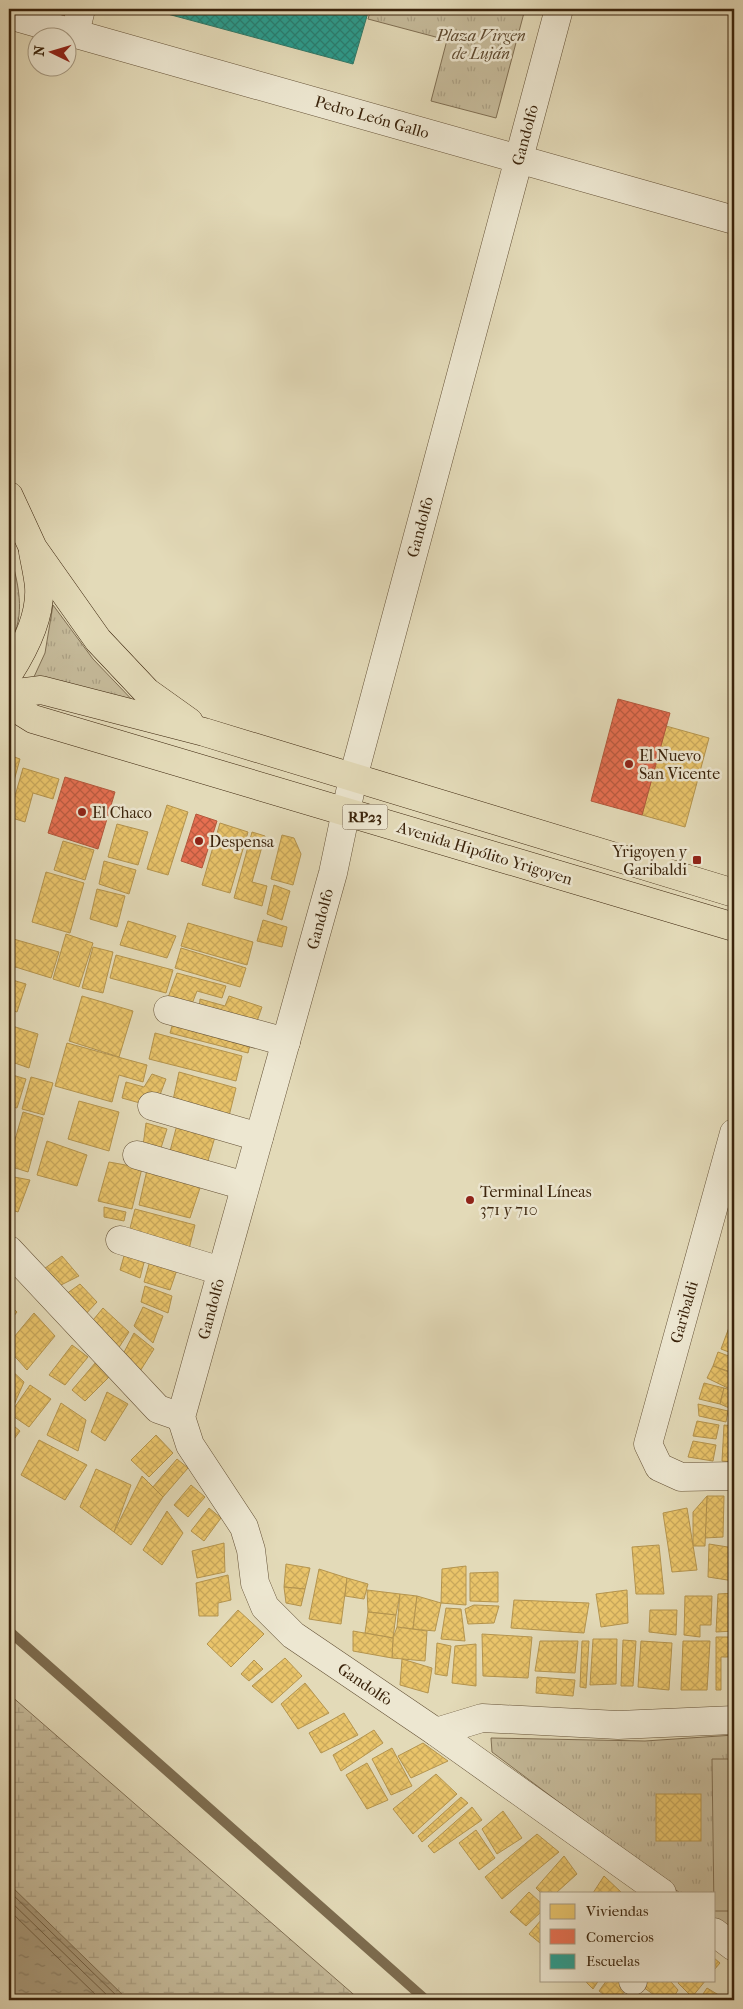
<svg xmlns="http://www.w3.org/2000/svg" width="743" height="2009" font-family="'IM FELL French Canon',serif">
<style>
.grass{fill:url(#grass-tufts);stroke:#806f53}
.wetland{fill:url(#wetland-marsh);stroke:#806f53}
.garden{fill:#c6bb9b;stroke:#806f53}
.water{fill:url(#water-ripples);stroke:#7d6c4f}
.homes{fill:url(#homes-cross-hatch);stroke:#b4944e}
.shops{fill:url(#shops-cross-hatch);stroke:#b3583c}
.schools{fill:url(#schools-cross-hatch);stroke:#2f7867}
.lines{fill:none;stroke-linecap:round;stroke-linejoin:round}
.shore{stroke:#726044;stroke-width:1}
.stream{stroke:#7d6c4f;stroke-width:10}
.minor-casing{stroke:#645136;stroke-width:29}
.major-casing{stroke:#3a230b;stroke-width:29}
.minor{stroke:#ede7d1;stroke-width:28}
.major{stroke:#e3dab8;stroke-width:28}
.poi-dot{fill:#8f2418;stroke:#ede7d1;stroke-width:2}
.labels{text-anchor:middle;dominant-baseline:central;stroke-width:5;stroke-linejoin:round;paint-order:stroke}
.shield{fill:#ede7d1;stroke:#705e46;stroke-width:1}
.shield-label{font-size:15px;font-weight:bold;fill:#3a230b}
.park-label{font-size:16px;font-style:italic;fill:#5d492f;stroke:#ede7d1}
.street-label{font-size:16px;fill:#3a230b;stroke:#ede7d1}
.poi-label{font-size:16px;fill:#3a230b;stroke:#ede7d1;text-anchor:start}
</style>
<defs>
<pattern id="grass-tufts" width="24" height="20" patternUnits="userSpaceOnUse" patternTransform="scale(1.25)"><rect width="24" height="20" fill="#c6bb9b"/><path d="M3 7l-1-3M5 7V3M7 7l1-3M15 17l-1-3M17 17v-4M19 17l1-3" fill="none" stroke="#aba084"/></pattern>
<pattern id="wetland-marsh" width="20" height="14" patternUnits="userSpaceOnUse" patternTransform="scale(1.25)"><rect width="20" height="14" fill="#c6bb9b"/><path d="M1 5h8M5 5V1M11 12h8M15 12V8" fill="none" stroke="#aba084"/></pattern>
<pattern id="water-ripples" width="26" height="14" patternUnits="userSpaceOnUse" patternTransform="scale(1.25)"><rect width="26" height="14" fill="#aa9c7d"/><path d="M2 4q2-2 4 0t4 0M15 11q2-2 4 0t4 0" fill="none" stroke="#8b7f65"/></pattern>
<pattern id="homes-cross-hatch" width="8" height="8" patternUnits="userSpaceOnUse" patternTransform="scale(1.25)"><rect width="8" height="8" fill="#e9c46a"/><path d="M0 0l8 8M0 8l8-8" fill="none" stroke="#c9a85b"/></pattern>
<pattern id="shops-cross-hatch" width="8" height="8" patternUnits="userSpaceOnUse" patternTransform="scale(1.25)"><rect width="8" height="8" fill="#e76f51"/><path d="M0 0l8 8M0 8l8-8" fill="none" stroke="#bc5b41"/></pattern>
<pattern id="schools-cross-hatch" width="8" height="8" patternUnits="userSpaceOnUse" patternTransform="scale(1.25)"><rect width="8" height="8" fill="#2a9d8f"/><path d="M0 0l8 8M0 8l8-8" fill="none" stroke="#258073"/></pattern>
</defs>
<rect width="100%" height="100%" fill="#e3dab8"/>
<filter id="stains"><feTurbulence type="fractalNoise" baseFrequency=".004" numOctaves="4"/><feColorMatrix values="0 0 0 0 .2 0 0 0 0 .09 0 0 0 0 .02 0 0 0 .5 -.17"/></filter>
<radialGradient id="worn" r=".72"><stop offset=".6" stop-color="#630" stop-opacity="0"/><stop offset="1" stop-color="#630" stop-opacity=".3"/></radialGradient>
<g class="grass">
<path d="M371 9H525L496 118 431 101 447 40 368 19Z"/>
<path d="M9 551C17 578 28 617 9 642Z"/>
<path d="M53 605 93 659 139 707 33 679 45 653Z"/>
<path d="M734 1735V1933L714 1918V1893H680L492 1752 491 1738 645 1741Z"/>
</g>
<path class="wetland" d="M9 1694 26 1709 360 2000H9Z"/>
<path class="garden" d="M712 1759H734V1911H714Z"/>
<path class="water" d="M9 1884 128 2000H9Z"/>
<g class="homes">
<path d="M666 726 709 738 685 827 642 815Z"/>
<path d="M9 755 20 759 9 799Z"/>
<path d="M23 768 59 779 53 799 33 793 25 822 9 817Z"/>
<path d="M167 805 188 812 168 875 147 869Z"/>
<path d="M220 823 248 832 230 893 202 885Z"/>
<path d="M117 824 148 832 138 865 108 857Z"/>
<path d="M252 832 265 836 252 882 267 886 262 906 234 898Z"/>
<path d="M282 835 294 838 301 854 293 885 271 879Z"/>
<path d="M63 841 94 850 85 880 54 870Z"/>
<path d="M9 860 13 861 9 875Z"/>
<path d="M104 861 136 870 129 894 99 884Z"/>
<path d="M46 872 84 883 70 933 32 922Z"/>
<path d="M274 885 290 891 282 920 267 914Z"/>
<path d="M97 889 125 896 117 927 90 919Z"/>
<path d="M263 920 287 927 282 947 257 941Z"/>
<path d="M128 921 176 936 167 958 120 945Z"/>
<path d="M188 923 253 942 247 965 181 946Z"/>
<path d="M66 934 93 943 79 987 53 979Z"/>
<path d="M10 938 59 952 51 978 9 965Z"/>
<path d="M93 947 113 952 103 993 82 988Z"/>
<path d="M181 948 246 968 240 987 175 968Z"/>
<path d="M116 955 173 970 166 993 110 978Z"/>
<path d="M177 973 226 986 222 998 197 991 190 1009 165 1006Z"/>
<path d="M9 979 26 984 17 1012 9 1009Z"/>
<path d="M82 996 133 1011 119 1057 69 1041Z"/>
<path d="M229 996 262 1007 255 1027 199 1010 200 999 225 1006Z"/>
<path d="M175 1016 252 1037 248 1053 170 1033Z"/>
<path d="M9 1025 38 1034 29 1068 9 1061Z"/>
<path d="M155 1033 242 1056 236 1081 149 1059Z"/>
<path d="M67 1043 147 1065 143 1082 119 1075 112 1102 55 1086Z"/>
<path d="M179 1072 236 1088 229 1116 173 1100Z"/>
<path d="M9 1074 26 1079 17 1108 9 1106Z"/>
<path d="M152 1074 166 1079 158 1100 147 1105 122 1098 126 1082 144 1087Z"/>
<path d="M31 1077 53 1083 44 1115 22 1109Z"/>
<path d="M79 1101 119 1112 109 1151 68 1139Z"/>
<path d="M23 1112 43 1118 28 1172 9 1166V1160Z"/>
<path d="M178 1121 217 1130 207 1164 169 1155Z"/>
<path d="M146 1123 167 1129 160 1151 143 1146Z"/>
<path d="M9 1133 14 1134 9 1154Z"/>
<path d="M47 1141 87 1155 77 1186 37 1175Z"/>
<path d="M109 1162 142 1168 132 1209 98 1201Z"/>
<path d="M147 1170 202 1182 190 1218 139 1205Z"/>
<path d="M9 1176 30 1180 18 1212 9 1209Z"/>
<path d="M104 1207 126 1212 124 1221 104 1217Z"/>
<path d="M135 1209 195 1225 188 1253 128 1236Z"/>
<path d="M126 1249 146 1255 140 1278 120 1270Z"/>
<path d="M62 1256 79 1276 57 1287 41 1271Z"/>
<path d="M151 1257 179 1264 170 1290 144 1282Z"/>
<path d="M80 1284 97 1302 82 1318 62 1297Z"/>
<path d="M145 1286 172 1296 168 1313 141 1302Z"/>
<path d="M734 1295V1307L730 1305Z"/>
<path d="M9 1304 17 1312 9 1322Z"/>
<path d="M143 1307 163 1316 153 1343 134 1326Z"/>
<path d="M103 1308 129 1332 116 1352 89 1325Z"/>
<path d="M34 1313 55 1336 27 1370 9 1350V1343Z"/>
<path d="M734 1314V1354L721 1349Z"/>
<path d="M134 1333 154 1349 137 1376 120 1360Z"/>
<path d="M72 1345 88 1357 65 1385 49 1375Z"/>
<path d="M718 1352 734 1358V1373L713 1366Z"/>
<path d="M96 1362 112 1374 85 1401 72 1390Z"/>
<path d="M713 1366 734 1374V1391L707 1378Z"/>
<path d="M9 1368 24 1382 10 1414 9 1413Z"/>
<path d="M704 1383 724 1388 720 1404 699 1399Z"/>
<path d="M30 1385 51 1399 29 1427 10 1414Z"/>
<path d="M724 1388 734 1391V1410L720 1404Z"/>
<path d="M107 1392 128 1404 105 1441 91 1432Z"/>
<path d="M61 1403 86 1420 78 1451 47 1435Z"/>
<path d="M698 1404 728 1411 726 1422 699 1416Z"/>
<path d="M697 1421 719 1425 716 1439 693 1436Z"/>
<path d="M9 1422 20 1431 9 1446Z"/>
<path d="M724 1425 734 1426V1462L722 1461Z"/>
<path d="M156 1435 173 1453 149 1477 131 1460Z"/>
<path d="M39 1440 87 1465 65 1500 21 1475Z"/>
<path d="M693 1441 716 1445 713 1461 688 1457Z"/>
<path d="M177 1459 188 1468 163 1497 152 1488Z"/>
<path d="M96 1469 131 1485 114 1532 80 1507Z"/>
<path d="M142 1476 163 1497 131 1545 114 1532Z"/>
<path d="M191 1485 205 1497 188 1517 174 1505Z"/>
<path d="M707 1496H724L723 1537 705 1538Z"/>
<path d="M707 1496 705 1546H693V1512Z"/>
<path d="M209 1508 221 1518 204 1541 191 1531Z"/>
<path d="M687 1508 697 1570 672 1572 663 1513Z"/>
<path d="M167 1511 183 1533 162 1565 143 1550Z"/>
<path d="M224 1543 225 1572 197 1578 192 1551Z"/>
<path d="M709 1544 734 1548V1581L708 1577Z"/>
<path d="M659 1545 664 1594H636L632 1547Z"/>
<path d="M286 1564 310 1568 305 1589 284 1587Z"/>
<path d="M466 1566V1605L441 1603 442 1569Z"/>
<path d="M319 1569 347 1578 341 1624 309 1619Z"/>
<path d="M498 1572V1602L470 1601V1573Z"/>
<path d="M228 1575 231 1600 218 1603V1616H199L196 1583Z"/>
<path d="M347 1578 368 1584 364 1599 345 1596Z"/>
<path d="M284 1587 305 1589 301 1606 286 1603Z"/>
<path d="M367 1590 400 1594 396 1615 368 1612Z"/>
<path d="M627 1590 628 1623 601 1627 596 1594Z"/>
<path d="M734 1593V1631L716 1632 718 1594Z"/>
<path d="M400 1594 417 1596 413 1629 397 1627Z"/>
<path d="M417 1596 441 1603 435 1631 413 1629Z"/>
<path d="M685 1596H712L711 1625H700V1637L684 1635Z"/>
<path d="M514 1600 589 1603 584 1633 511 1628Z"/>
<path d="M474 1605 499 1606 494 1623 468 1624 465 1609Z"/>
<path d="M446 1608 461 1609 465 1641 441 1639Z"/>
<path d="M238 1610 264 1634 231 1667 207 1644Z"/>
<path d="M650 1610H677L676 1635 649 1632Z"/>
<path d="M368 1612 396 1615 393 1638 365 1633Z"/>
<path d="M397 1627 427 1631 425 1661 392 1658 393 1638Z"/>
<path d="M353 1631 393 1638 392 1658 353 1651Z"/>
<path d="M482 1634 532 1637 528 1678 483 1676Z"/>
<path d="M716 1637H732V1657H721V1690H716Z"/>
<path d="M593 1639H617L616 1684 590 1685Z"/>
<path d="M623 1640 636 1641 633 1686H621Z"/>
<path d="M540 1641H578L575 1673 535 1671Z"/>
<path d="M582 1641H589L586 1688 580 1687Z"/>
<path d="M641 1641 672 1643 669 1690 638 1687Z"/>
<path d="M683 1641H710L707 1690H681Z"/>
<path d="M437 1643 451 1646 447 1676 435 1674Z"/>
<path d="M476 1644V1686L452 1683 455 1646Z"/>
<path d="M285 1658 302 1676 272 1703 252 1686Z"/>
<path d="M402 1659 432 1668 428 1693 400 1685Z"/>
<path d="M254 1660 263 1669 249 1681 241 1674Z"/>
<path d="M537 1677 575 1680 573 1696 536 1693Z"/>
<path d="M305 1683 329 1713 298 1729 281 1704Z"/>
<path d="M344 1713 358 1735 321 1753 309 1733Z"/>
<path d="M374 1730 383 1743 341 1771 333 1755Z"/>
<path d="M423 1743 448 1761 411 1778 398 1756Z"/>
<path d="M392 1748 412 1786 391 1795 372 1759Z"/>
<path d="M367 1763 388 1800 367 1809 346 1775Z"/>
<path d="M436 1774 457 1794 413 1834 393 1809Z"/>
<rect x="656" y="1794" width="45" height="47"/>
<path d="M461 1797 468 1803 422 1842 418 1836Z"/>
<path d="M472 1807 482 1820 434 1853 428 1846Z"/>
<path d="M503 1811 522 1838 497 1854 482 1829Z"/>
<path d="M476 1830 495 1858 479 1870 459 1843Z"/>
<path d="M537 1834 559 1852 502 1899 485 1877Z"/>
<path d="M564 1856 577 1874 556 1893H542V1894L536 1888Z"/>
<path d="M604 1876 622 1893H593Z"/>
<path d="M529 1892 542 1904V1911L526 1926 510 1912Z"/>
<path d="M542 1919V1940L540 1943 529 1934Z"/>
<path d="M714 1958 720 1963 714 1970Z"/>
<path d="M584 1980H599L593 1989Z"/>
<path d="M607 1980H624L630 1986 617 2000H611L599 1991Z"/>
<path d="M647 1980H672L671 1982 678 1990 672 2000H661L643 1987Z"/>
<path d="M680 1980H706L692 1997 678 1983Z"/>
<path d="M707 1988 727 2000H699Z"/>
</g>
<g class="shops">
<path d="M618 699 670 713 642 815 591 801Z"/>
<path d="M65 777 115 792 98 849 48 833Z"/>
<path d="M196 814 217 821 202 868 181 861Z"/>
</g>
<path class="schools" d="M149 9H369L353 64Z"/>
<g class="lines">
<g class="shore">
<path d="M9 1891 121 2000"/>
<path d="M9 1900 112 2000"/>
<path d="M9 1910 101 2000"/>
</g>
<path class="stream" d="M9 1631 426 2000"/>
<defs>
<g id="minor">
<path d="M559 9 353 778 333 873 181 1417 190 1445 244 1527 251 1550 255 1583 265 1607 293 1635 436 1732 662 1893"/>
<path d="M9 15 734 220"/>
<path d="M75 33 81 9"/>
<path d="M168 1010 286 1042"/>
<path d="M152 1106 259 1137"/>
<path d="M734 1133 648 1444 659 1467 681 1477 734 1476"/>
<path d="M137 1155 245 1186"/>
<path d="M120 1240 221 1271"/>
<path d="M9 1250 158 1409 181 1417"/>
<path d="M436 1732 482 1718 618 1725 734 1720"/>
<path d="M714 1932 734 1947"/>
<path d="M633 1981V1980"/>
</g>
<g id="major">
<path d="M9 496 33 548 98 640 147 692 189 722"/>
<path d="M9 673C25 648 41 617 39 587 38 575 35 563 33 552"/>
<path d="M9 694 41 690 204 732 734 893"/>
<path d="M9 704 33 719 734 927"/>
</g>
</defs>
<use href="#minor" class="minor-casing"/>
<use href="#major" class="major-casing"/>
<use href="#minor" class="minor"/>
<use href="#major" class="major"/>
</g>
<g class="poi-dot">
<circle cx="629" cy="764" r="5"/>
<circle cx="82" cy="812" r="5"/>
<circle cx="199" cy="841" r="5"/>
<rect x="692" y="855" width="10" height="10" rx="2.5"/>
<circle cx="470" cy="1200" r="5"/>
</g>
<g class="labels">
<rect class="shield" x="342.5" y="804.5" width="45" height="25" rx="4"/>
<g class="shield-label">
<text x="365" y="817">RP23</text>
</g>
<g class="park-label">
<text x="481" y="35">Plaza Virgen<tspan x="481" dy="18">de Luján</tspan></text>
</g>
<g class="street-label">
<text transform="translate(372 117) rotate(16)">Pedro León Gallo</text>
<text transform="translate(525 135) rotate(-75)">Gandolfo</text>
<text transform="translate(420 527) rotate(-75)">Gandolfo</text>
<text transform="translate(485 853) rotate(17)">Avenida Hipólito Yrigoyen</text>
<text transform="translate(320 919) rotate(-75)">Gandolfo</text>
<text transform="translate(211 1309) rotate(-75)">Gandolfo</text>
<text transform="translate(684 1312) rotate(-74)">Garibaldi</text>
<text transform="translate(365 1684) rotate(34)">Gandolfo</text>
</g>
<g class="poi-label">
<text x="639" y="755">El Nuevo<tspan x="639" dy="18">San Vicente</tspan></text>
<text x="92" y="812">El Chaco</text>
<text x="209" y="841">Despensa</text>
<text x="687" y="851" text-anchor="end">Yrigoyen y<tspan x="687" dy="18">Garibaldi</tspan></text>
<text x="480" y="1191">Terminal Líneas<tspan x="480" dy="18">371 y 710</tspan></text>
</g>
</g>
<rect width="743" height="2009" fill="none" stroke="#e3dab8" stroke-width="30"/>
<rect x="10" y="10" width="723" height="1989" fill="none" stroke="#3a230b" stroke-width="2.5"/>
<rect x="15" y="15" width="713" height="1979" fill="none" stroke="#3a230b"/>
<rect x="540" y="1892" width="175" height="90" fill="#ede7d1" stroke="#a59982"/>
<rect x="550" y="1904" width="25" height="15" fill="#e9c46a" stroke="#a59982"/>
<text x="586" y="1916" font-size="15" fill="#3a230b">Viviendas</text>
<rect x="550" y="1929" width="25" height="15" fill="#e76f51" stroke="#a59982"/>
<text x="586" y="1942" font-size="15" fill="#3a230b">Comercios</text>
<rect x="550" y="1954" width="25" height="15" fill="#2a9d8f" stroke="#a59982"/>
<text x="586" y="1966" font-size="15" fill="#3a230b">Escuelas</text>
<g transform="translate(52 52) rotate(275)"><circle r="24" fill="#ede7d1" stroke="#a59982"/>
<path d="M0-4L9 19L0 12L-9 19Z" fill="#8f2418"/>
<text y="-8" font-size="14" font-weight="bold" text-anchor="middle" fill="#3a230b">N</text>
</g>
<rect width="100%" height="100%" filter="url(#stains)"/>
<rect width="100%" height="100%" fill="url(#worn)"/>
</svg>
